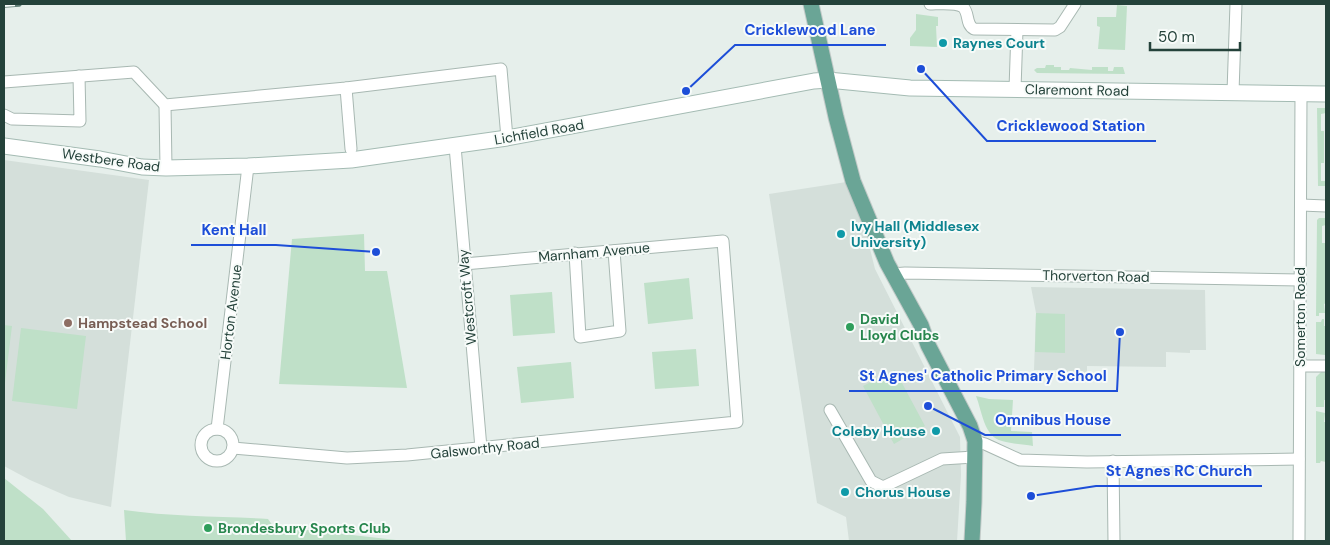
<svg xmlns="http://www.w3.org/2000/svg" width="1330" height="545" font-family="'DM Sans',sans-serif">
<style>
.built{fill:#d4dfda}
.green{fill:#bfe0c8}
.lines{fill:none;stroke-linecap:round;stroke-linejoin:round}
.street-casing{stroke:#a8b8b2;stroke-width:13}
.secondary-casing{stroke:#a4bbb3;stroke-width:17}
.primary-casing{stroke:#c2cac8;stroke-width:17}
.street{stroke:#fff;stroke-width:11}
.secondary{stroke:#fff;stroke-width:15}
.primary{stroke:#6aa596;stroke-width:15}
.rail-casing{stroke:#5f7d75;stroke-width:5.5}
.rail{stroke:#f7fbf9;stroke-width:4;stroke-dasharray:11;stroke-linecap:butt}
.culture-dot{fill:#0f9aa8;stroke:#f7fbf9;stroke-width:2}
.education-dot{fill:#8d6e63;stroke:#f7fbf9;stroke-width:2}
.leisure-dot{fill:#2e9e5b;stroke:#f7fbf9;stroke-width:2}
.labels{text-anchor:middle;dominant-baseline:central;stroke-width:4;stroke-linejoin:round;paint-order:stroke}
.culture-label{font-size:14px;font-weight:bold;fill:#0d838f;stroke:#f7fbf9;text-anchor:start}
.street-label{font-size:14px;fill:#24423a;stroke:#f7fbf9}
.leisure-label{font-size:14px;font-weight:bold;fill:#27864d;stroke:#f7fbf9;text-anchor:start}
.education-label{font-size:14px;font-weight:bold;fill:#785e54;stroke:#f7fbf9;text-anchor:start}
.leader{fill:none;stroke:#1d4ed8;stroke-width:2}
.callout-dot{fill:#1d4ed8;stroke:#f7fbf9;stroke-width:2}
.callout-label{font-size:15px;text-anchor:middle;font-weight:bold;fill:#1d4ed8;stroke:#f7fbf9;stroke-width:4;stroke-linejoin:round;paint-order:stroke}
</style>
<rect width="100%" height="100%" fill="#e6efeb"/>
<g class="built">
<path d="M4 160 149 180 111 507 69 497 30 480 4 466Z"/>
<path d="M853 181 875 269 960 437 961 475 957 541H849L846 517 817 503 769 194Z"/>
<path d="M1031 287 1205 290 1206 350H1190V353L1166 352V367L1087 366V381L1066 380V370H1034L1036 313Z"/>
</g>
<g class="green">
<path d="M1117 5 1127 6 1125 50 1098 49 1100 27 1097 26V17H1116Z"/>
<path d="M916 14 938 17V26H936L937 47 910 46V38L916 30Z"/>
<path d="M1046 65H1054V67H1061V70H1069L1070 68 1092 70V67H1108V71H1113L1114 67H1123L1125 74 1037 73 1034 70 1037 68H1045Z"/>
<path d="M1317 108H1326V113L1321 114V131H1324V163H1321V181H1326V186H1318Z"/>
<path d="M1319 218H1326V225L1322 226V243H1325V299L1326 303 1324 304 1325 313H1319V316H1316L1317 220Z"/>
<path d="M364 234 365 271H387L407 388 279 384 292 239Z"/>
<path d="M689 278 693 319 648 324 644 283Z"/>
<path d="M552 292 555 333 513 336 510 295Z"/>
<path d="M1036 313 1065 314V353L1035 352Z"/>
<path d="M1322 319H1324V326H1326L1325 355 1316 354V322H1321Z"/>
<path d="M4 325 12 326 4 391Z"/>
<path d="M21 328 86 336 77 409 12 401Z"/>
<path d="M696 349 699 386 655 389 652 352Z"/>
<path d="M571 362 574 398 521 403 517 367Z"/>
<path d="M895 370 925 426 894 444 863 386Z"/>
<path d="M1322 371 1326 372V400H1324V407H1316V377Z"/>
<path d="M976 396 989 399 1013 400 1011 431 1032 432 1033 446C1023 444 1012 444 1002 441 984 437 982 411 976 396Z"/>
<path d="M1316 411 1325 413 1324 422H1326V462L1321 461 1320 463H1316Z"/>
<path d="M4 478 43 509 72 541H4Z"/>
<path d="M124 510C172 517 220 516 268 519L273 526 405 541H126Z"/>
</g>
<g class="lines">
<defs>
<g id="street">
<path d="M930 4C938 4 956 2 963 7 970 14 965 24 974 29L1055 30 1060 27 1075 4"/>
<path d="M4 82 134 72 165 105 346 88 501 69 507 138"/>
<path d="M346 88 351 149"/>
<path d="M1015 89 1017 30"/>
<path d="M1233 92 1236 4"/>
<path d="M165 105 166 168"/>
<path d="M4 115 12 119 80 121 79 76"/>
<path d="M455 146 481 448"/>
<path d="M1301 205 1326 206"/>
<path d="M575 253 580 337 620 331 614 251"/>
<path d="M892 274 905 273 1300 280"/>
<path d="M1300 366H1326"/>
<path d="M830 410 871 481 883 487 942 459 974 457"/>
<circle cx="217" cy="445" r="16"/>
<path d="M217 429 248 166"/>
<path d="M975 441 985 444 1020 460 1087 462 1299 459"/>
<path d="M233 448 347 458 407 455 737 422 723 241 464 264"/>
<path d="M1113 461 1114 541"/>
<path d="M1299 541 1301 94"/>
</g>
<path id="secondary" d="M4 146 100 159 142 167 166 168 248 166 351 160 507 138 814 81 828 80 910 88 1326 94"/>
<path id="primary" d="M811 4 836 117 853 181 887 263 921 325 928 345 970 426 975 441 974 502 972 541"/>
</defs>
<use href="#street" class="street-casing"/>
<use href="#secondary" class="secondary-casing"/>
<use href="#primary" class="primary-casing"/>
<use href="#street" class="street"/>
<use href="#secondary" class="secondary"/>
<use href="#primary" class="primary"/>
<defs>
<path id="rail" d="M4 5 19 4"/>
</defs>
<use href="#rail" class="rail-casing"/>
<use href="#rail" class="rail"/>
</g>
<g class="culture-dot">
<circle cx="943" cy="43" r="5"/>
<circle cx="841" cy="234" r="5"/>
<circle cx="936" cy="431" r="5"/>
<circle cx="845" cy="492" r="5"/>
</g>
<circle class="education-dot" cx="68" cy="323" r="5"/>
<g class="leisure-dot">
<circle cx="850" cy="327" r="5"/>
<circle cx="208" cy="528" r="5"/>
</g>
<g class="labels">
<g class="culture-label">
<text x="953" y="43">Raynes Court</text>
<text x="851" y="226">Ivy Hall (Middlesex<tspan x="851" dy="16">University)</tspan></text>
<text x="926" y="431" text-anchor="end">Coleby House</text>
<text x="855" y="492">Chorus House</text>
</g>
<g class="street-label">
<text transform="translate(1077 90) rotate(1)">Claremont Road</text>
<text transform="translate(539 132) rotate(-10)">Lichfield Road</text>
<text transform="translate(111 160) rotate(8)">Westbere Road</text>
<text transform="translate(594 252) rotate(-5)">Marnham Avenue</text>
<text transform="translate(1096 276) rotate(1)">Thorverton Road</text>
<text transform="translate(467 297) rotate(-95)">Westcroft Way</text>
<text transform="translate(231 312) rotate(-83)">Horton Avenue</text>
<text transform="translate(1300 317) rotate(-90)">Somerton Road</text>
<text transform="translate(485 448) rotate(-6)">Galsworthy Road</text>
</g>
<g class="leisure-label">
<text x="860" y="319">David<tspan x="860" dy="16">Lloyd Clubs</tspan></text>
<text x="218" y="528">Brondesbury Sports Club</text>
</g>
<g class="education-label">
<text x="78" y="323">Hampstead School</text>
</g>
</g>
<path class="leader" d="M686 91L735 45H886M921 69L987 141H1156M376 252L276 245H191M1120 332L1117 391H849M928 406L985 435H1121M1031 496L1096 486H1262"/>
<g class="callout-dot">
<circle cx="686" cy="91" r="5"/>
<circle cx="921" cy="69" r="5"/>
<circle cx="376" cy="252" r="5"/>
<circle cx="1120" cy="332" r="5"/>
<circle cx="928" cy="406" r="5"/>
<circle cx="1031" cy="496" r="5"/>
</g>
<g class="callout-label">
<text x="810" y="35">Cricklewood Lane</text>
<text x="1071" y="131">Cricklewood Station</text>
<text x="234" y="235">Kent Hall</text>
<text x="983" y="381">St Agnes' Catholic Primary School</text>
<text x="1053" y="425">Omnibus House</text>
<text x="1179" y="476">St Agnes RC Church</text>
</g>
<rect width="1330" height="545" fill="none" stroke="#24423a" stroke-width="10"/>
<path d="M1150 42v8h90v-8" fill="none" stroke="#24423a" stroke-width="2.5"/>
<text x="1158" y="42" font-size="15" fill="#24423a" stroke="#f7fbf9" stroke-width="4" paint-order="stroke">50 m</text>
</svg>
